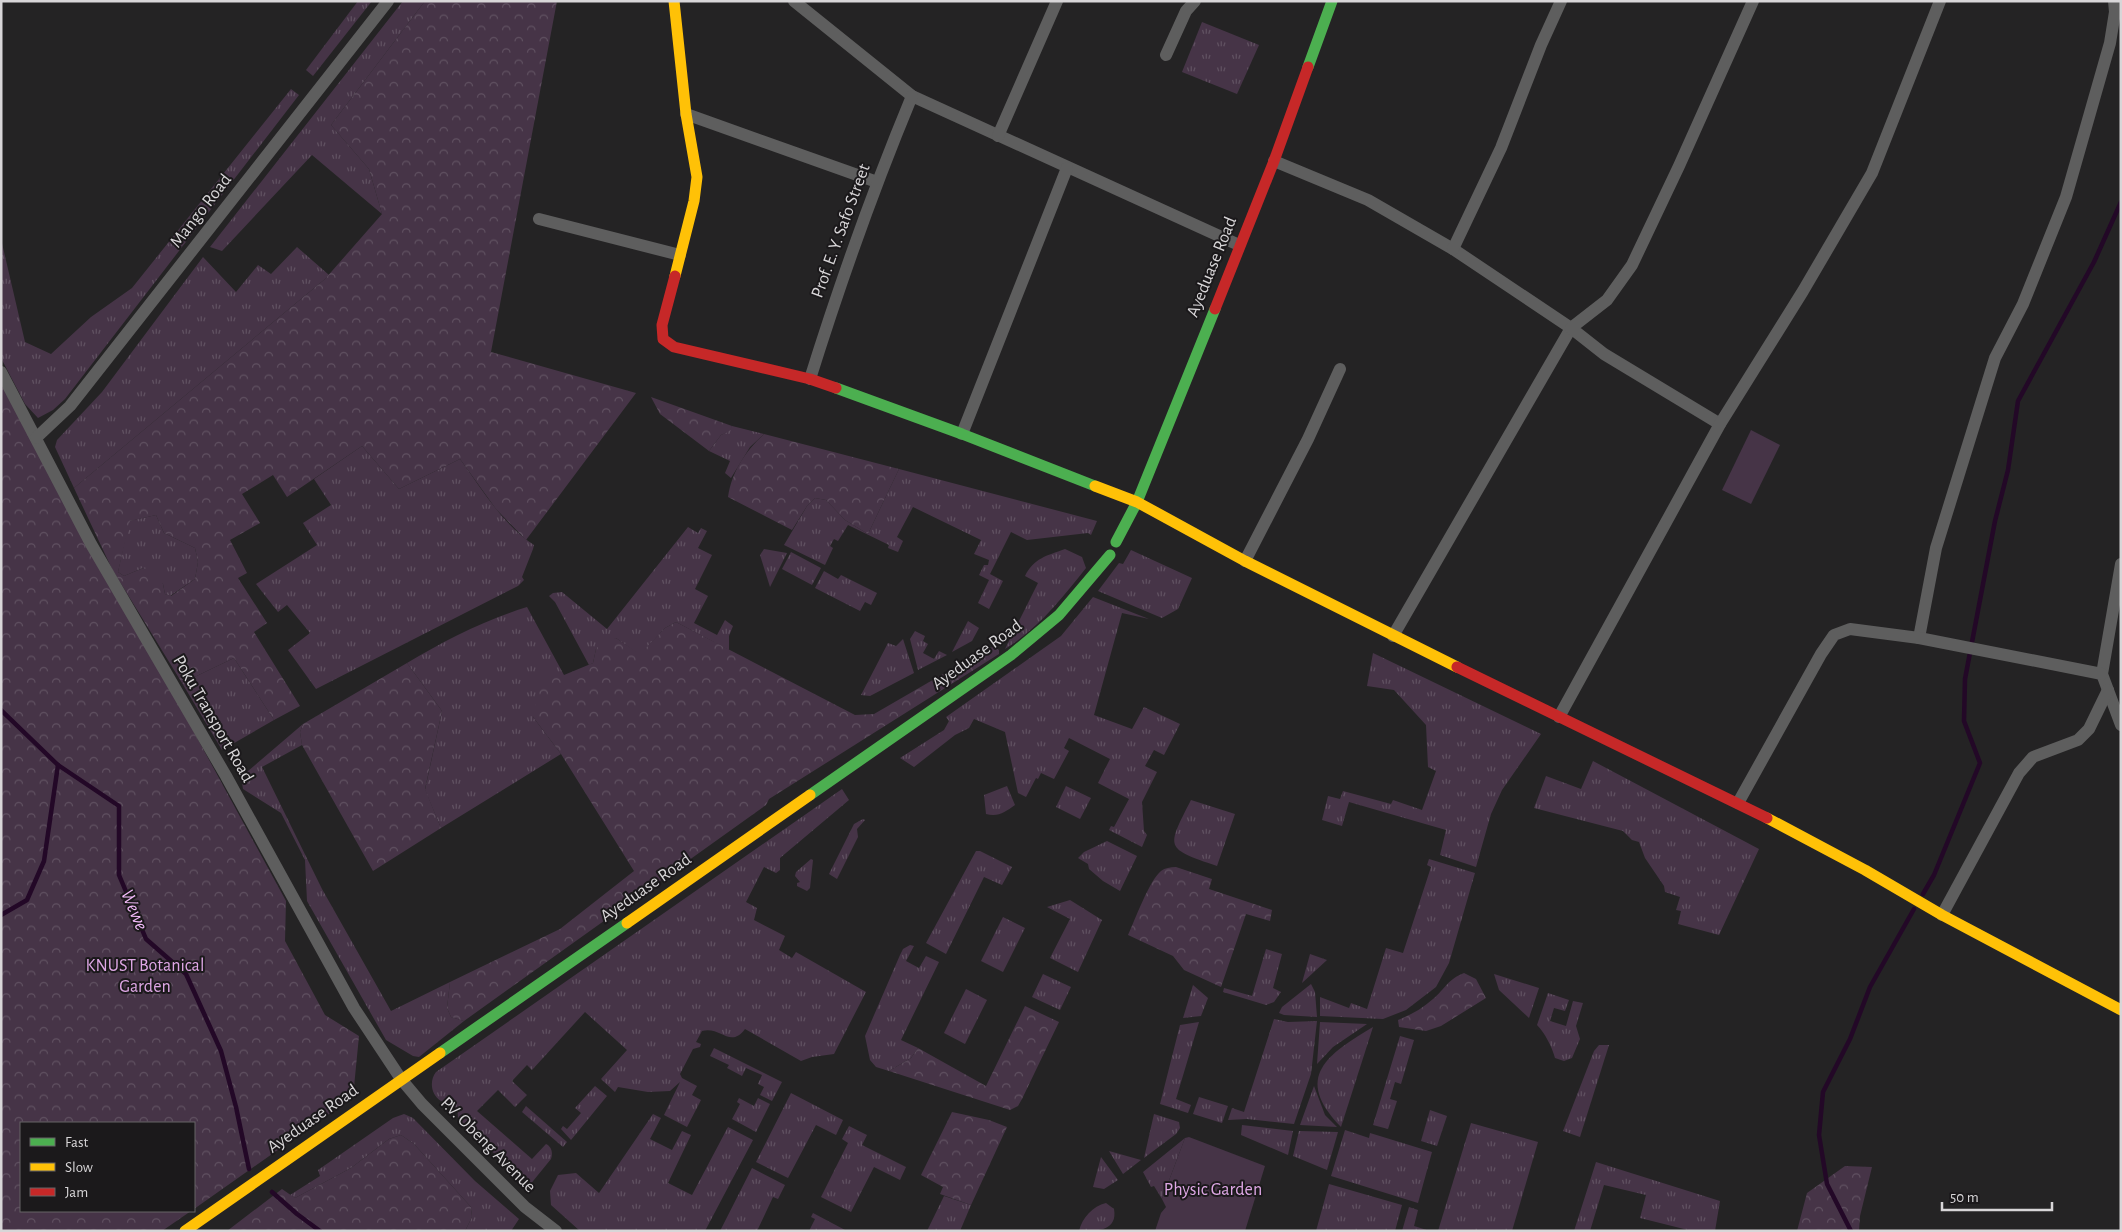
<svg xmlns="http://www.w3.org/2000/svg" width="2122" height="1232" font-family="'Alegreya Sans',sans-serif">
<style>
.grass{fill:url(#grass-tufts)}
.forest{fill:url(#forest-crowns);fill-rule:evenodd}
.garden{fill:#463447}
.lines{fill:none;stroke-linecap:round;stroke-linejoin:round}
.stream{stroke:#230827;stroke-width:4.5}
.street{stroke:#5e5e5e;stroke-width:12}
.fast{stroke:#4caf50;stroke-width:11}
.slow{stroke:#ffc107;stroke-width:11}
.jam{stroke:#c62828;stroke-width:11}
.labels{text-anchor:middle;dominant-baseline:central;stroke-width:4;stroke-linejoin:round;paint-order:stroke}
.street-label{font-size:18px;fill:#d8d6d8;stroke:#1b191b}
.park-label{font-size:18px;fill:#dea7e5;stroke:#1b191b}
.water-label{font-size:19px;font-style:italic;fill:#f3bbfa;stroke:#1b191b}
</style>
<defs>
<pattern id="grass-tufts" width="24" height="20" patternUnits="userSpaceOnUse" patternTransform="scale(1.25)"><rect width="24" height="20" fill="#463447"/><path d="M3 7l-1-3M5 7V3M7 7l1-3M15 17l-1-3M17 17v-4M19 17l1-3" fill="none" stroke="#605161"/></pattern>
<pattern id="forest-crowns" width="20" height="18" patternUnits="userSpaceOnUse" patternTransform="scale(1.25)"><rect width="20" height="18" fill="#463447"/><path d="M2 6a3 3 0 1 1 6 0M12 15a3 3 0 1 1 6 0" fill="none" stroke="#605161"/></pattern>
</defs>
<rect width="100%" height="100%" fill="#242324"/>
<g class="grass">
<path d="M358 1H372L313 76 306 70Z"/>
<path d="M403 1H425L331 125 369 169 382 214 312 155 222 251 210 247Z"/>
<path d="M1202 22 1259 45 1237 94 1182 72Z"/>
<path d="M291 89 299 95 65 399 53 410 38 418 25 404 1 358V239L25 342 51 354 91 317 132 288Z"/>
<path d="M297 247 329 275 325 279 74 488 55 447 57 440 102 392 203 257 236 292 258 265 271 274Z"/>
<path d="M732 426 764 434 750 447 731 478 725 473 730 461 709 451 721 435 729 431Z"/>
<path d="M362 446 399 489 460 459C481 488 503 525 534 545L533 549 522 577 524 580 518 586 316 689 288 650 310 633 287 605 278 612 256 584 317 545 303 523 331 505 314 479Z"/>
<path d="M899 469 1097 521 1091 535 1088 533 1027 540 1011 532 990 574 1003 581 989 609 978 603 989 580 979 575 984 565H988L989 560 974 554 981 540 913 507 897 537 903 541 898 552 888 548 889 545 848 525 838 541 834 539 830 546 833 548 825 565 784 545 807 506 815 498 826 500 845 520 868 534Z"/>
<path d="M156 515 164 533 195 548 198 562 195 579 170 596 165 594 163 584 143 568 124 576 118 572 129 521Z"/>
<path d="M688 527 698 533 701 528 707 531 698 548 712 555 695 589 708 596 694 623 717 635 725 620 733 626 729 636V650L676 622 665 628 640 655 616 638 596 649 593 663 589 665 555 602 549 596 553 593 562 592 607 629Z"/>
<path d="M764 549 787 553 770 587 760 555Z"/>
<path d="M1065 549 1082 557 1086 568C1063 597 1038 629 1005 649L1038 583 1025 576C1034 558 1046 556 1065 549Z"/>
<path d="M1131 550 1192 578 1178 609 1162 618 1098 591 1119 563 1123 564Z"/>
<path d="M791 552 821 568 812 585 782 569Z"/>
<path d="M824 571 838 579 841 575 877 593 871 605 865 602 860 611 815 588Z"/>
<path d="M1093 597 1149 619 1122 613 1094 715 1132 729 1144 707 1180 724 1164 755 1154 750 1145 766 1157 772 1142 802 1144 831 1147 835 1142 847 1109 830 1111 826 1114 827 1129 799 1098 783 1110 759 1069 738 1064 748 1069 751 1054 779 1041 773 1038 779 1036 778 1026 797 1018 793 1005 732 974 719 969 728 955 735 914 767 900 758 944 730 949 721 946 717 1061 636Z"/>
<path d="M527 607 564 675 533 717 561 754 441 828 425 790 442 711 407 663C445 640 485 620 527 607Z"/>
<path d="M968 621 979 628 972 641 952 652Z"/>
<path d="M915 631 925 636 923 641 928 644 923 653 934 659 939 651 947 655 918 670 910 639Z"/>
<path d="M903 639 914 673 870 696 861 695 888 643 896 646Z"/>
<path d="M1373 653 1541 734 1502 790 1491 814 1476 867 1440 855 1446 830 1349 802 1342 826 1322 820 1328 796 1340 799 1343 791 1391 804 1393 800 1422 810 1436 771 1428 767 1426 725 1394 690 1367 686Z"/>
<path d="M234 658 274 720 222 750 182 683Z"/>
<path d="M303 724 300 732 302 745 262 767 322 889 391 1011 450 982 447 1008 451 1017 464 1021 419 1057 413 1056 386 1040 307 901 305 860 281 813 243 789 241 777Z"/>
<path d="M1593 761 1759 849 1719 935 1678 924 1681 911 1676 910 1680 897 1665 892 1664 886 1645 858 1639 842 1632 840 1623 831 1534 808 1546 776 1581 789Z"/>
<path d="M1007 786 1015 805C1005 812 999 817 986 814L984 795Z"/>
<path d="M1066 786 1091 798 1080 819 1056 807Z"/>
<path d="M842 789 849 800 780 858V870L776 873 764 867 746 902 757 908 754 920 785 936 779 950 792 958 796 952 866 992 834 1054 812 1057 801 1061 745 1029C730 1049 721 1026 702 1031L696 1042 701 1044 700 1047 693 1049 680 1074 682 1078 697 1086 692 1095 701 1100 687 1127 664 1115 680 1082 670 1091 648 1092 618 1087 615 1092 601 1079 627 1050 585 1012 532 1070 527 1065 512 1081 527 1095 515 1107 498 1090 477 1111 532 1159 546 1144C552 1147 553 1153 551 1159L529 1186 458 1120C458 1116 458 1111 456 1108 451 1102 446 1104 441 1101 431 1095 429 1081 436 1072Z"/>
<path d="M1191 800 1235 814 1217 866C1165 848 1166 849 1191 800Z"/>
<path d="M863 819 865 820 857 829 858 837 837 879 829 874 854 824Z"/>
<path d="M1107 841 1137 856 1120 891 1103 881 1089 869 1088 864 1078 858 1084 852Z"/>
<path d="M976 851H980L1012 867 1002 885 984 877 946 954 926 943Z"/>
<path d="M811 859 813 860 810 888 807 891 797 886V883L800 882 795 876 796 872Z"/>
<path d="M1429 859 1475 873 1449 963 1436 987 1406 1010 1383 1019 1320 1016V997L1349 1008 1351 1003 1367 1009 1386 948 1403 953 1431 867 1427 865Z"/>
<path d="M1070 900 1102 920 1078 972 1050 958 1070 919 1047 907Z"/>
<path d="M1003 917 1025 928 1003 972 981 961Z"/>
<path d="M910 945 914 946 906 961 919 968 926 956 939 962 901 1040 918 1048 911 1058 889 1071 876 1067 870 1060 865 1036 900 955 903 949Z"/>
<path d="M1266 949 1282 954 1273 988 1281 992 1274 1002 1266 1005 1223 992 1224 988 1252 996Z"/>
<path d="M1310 954 1327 960 1302 983Z"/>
<path d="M1043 974 1071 987 1060 1010 1032 997Z"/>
<path d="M1494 974 1539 988 1529 1018 1499 990Z"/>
<path d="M1311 984 1315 992 1317 1017 1284 1015 1279 1013 1282 1007Z"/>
<path d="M1193 985 1208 998 1201 1016 1183 1018Z"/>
<path d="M966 989 987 1000 965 1044 944 1033Z"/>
<path d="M1548 993 1569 1000 1565 1011 1554 1008 1550 1021 1566 1026 1573 1001 1583 1003 1576 1026 1580 1039 1572 1058 1564 1061 1555 1058C1552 1047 1545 1033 1537 1025Z"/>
<path d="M1274 1019 1288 1022 1317 1021 1311 1074 1294 1124 1247 1119 1228 1120 1232 1108 1244 1112Z"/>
<path d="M1199 1022 1176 1099 1191 1105 1188 1113 1160 1104 1180 1025Z"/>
<path d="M1320 1022 1367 1024 1333 1047 1317 1064Z"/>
<path d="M1373 1027 1341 1127C1292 1077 1328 1054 1373 1027Z"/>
<path d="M1400 1036 1414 1040 1401 1084 1395 1082 1390 1099 1397 1101 1388 1129 1373 1125Z"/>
<path d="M1599 1045H1609L1580 1137 1563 1131 1594 1051Z"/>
<path d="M714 1048 782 1082 772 1101 760 1095 764 1087 758 1084 762 1075 746 1068 742 1076 727 1068 729 1065 710 1056Z"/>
<path d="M595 1086 607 1096 571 1140 561 1129 563 1126 567 1129 581 1113 575 1108Z"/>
<path d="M1314 1086 1325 1115 1337 1127 1300 1125Z"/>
<path d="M791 1093 843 1120 836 1135 816 1125 788 1178 756 1162Z"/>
<path d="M1199 1097 1228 1106 1222 1123 1193 1114Z"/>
<path d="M739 1098 754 1106 758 1098 770 1104 756 1132 732 1119 740 1104 737 1102Z"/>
<path d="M526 1106 567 1142 563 1147 522 1112Z"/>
<path d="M1430 1110 1447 1116 1437 1146 1421 1141Z"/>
<path d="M404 1114 413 1118 475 1181 519 1219 511 1231H465L472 1217 471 1207 414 1144 401 1135 389 1139 351 1168 295 1198 290 1195 320 1176 318 1170 393 1118Z"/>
<path d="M653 1114 661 1118 650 1139 672 1150 682 1131 691 1135 668 1183 692 1195 728 1127 753 1140 705 1231H580L551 1205 550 1191 558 1175 576 1173 599 1193Z"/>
<path d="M1154 1114 1179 1122 1180 1128 1176 1134 1144 1158Z"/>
<path d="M1471 1123 1538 1142 1512 1231H1438Z"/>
<path d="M1242 1125 1293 1131 1288 1155 1241 1135Z"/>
<path d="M849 1126 867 1135 862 1145 906 1167 900 1180 874 1167 851 1212 821 1197 848 1143 842 1139Z"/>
<path d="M1345 1130 1369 1138 1370 1133 1432 1152 1418 1203 1331 1176Z"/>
<path d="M1299 1131 1338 1132 1327 1170 1293 1156Z"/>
<path d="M1185 1138 1162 1199 1154 1186 1151 1187 1143 1172Z"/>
<path d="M1109 1151 1141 1160 1123 1174Z"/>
<path d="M1101 1157 1118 1180 1104 1189 1093 1187Z"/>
<path d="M1596 1162 1720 1201 1715 1231H1692L1640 1218 1646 1195 1604 1185 1590 1231H1574Z"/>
<path d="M752 1168 785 1185 778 1199 773 1197 757 1231H720Z"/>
<path d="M1329 1184 1402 1205 1395 1231H1316Z"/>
<path d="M944 1196 971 1205 960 1231H927Z"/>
<path d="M1106 1203 1114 1209C1118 1232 1095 1231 1079 1231 1082 1218 1093 1206 1106 1203Z"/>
<path d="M1409 1207 1418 1210 1414 1226 1430 1231H1402Z"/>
<path d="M813 1213 847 1231H809L815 1219 811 1217Z"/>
</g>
<g class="forest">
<path d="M425 1H557L491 352 636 393 526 540 496 509 460 459 399 489 362 446 287 497 273 475 242 494 260 523 230 540 247 573 238 578 267 623 254 632 300 706 274 720 234 658 182 683 112 569 74 488 325 279 382 214 369 169 331 125ZM156 515 164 533 195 548 198 562 195 579 171 596 165 594 163 584 157 573 143 568 124 576 118 572 130 521Z"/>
<path d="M1 378 286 901 285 941 325 1015 359 1036 353 1097 194 1209V1123H21V1211H191L162 1231H1Z"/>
<path d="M651 397 732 426 730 431 721 435 709 451 660 414Z"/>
<path d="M764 434 899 469 868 534 845 520 826 500 815 498 807 506 792 530 728 497C732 471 745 452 764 434Z"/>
<path d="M676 622 855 715 874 714 988 648 994 647 999 650V654L769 799 766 805 464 1021 451 1017 447 1008 450 982 560 929 634 871 561 754 533 717 543 673 564 675 593 663 596 649 603 641 616 638 640 654 665 628Z"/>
<path d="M407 663 442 711 425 789 441 828 373 871 302 745 300 732 303 724Z"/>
<path d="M1176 867 1212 879 1209 889 1272 910 1270 921 1246 914 1221 987 1184 970 1173 956 1128 935C1135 920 1149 881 1161 871 1165 868 1170 867 1176 867Z"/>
<path d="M1464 973 1476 979 1486 998 1441 1026 1426 1031 1399 1027 1398 1020C1411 1015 1423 1008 1433 999 1445 989 1448 979 1464 973Z"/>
<path d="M1025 1006 1059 1022 1022 1099 1018 1106 1010 1110 889 1071 911 1058 918 1048 986 1086Z"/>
<path d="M952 1112 989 1120 1007 1127 971 1205 940 1194 943 1187 921 1175Z"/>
<path d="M401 1135 414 1144 471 1207 472 1217 465 1231H227L282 1189 295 1198 351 1168 389 1139Z"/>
<path d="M1845 1166 1872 1167 1860 1216 1859 1231H1797L1807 1193Z"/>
</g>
<g class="garden">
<path d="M1751 430 1780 445 1751 504 1722 490Z"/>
<path d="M1189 1137 1265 1166 1245 1231H1155L1161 1213 1166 1207 1162 1199 1185 1138Z"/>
</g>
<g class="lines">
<g class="stream">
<path d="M1 710 58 765 119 806V875L146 939 186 974 221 1051 236 1107 249 1169"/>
<path d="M1923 894 1934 875 1980 763 1964 721 1965 679 1995 521 2008 470 2018 401 2094 262 2121 202"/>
<path d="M1 915 27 900 44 861 58 765"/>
<path d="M272 1192 297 1214 320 1231"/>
<path d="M1851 1231 1827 1184 1819 1135 1823 1092 1850 1039 1870 987 1914 909"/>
</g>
<g class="street">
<path d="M794 1 912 96 1239 245"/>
<path d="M1166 55 1186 11 1195 1"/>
<path d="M686 114 877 182"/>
<path d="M998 136 1057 1"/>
<path d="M1274 161 1368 200 1453 249 1571 328 1393 636"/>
<path d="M539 219 680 255"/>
<path d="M1453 249 1501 148 1541 45 1561 1"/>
<path d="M1 372 91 544 226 776 354 1008 401 1079 422 1104 525 1207 556 1231"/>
<path d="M810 379C840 283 873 190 912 96"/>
<path d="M1720 424 1604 354 1571 328 1607 300 1632 265 1679 166 1753 1"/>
<path d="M962 434 1067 168"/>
<path d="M36 438 70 406 388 1"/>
<path d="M1245 561 1308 439 1340 369"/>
<path d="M2121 564 2102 674 2121 725"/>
<path d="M1919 638 1936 548 1995 358 2023 304 2066 197 2110 43 2115 12 2114 1"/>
<path d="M1559 717 1720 424 1803 291 1872 173 1940 1"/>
<path d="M1738 803 1821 654 1834 635 1850 629 1919 638 2102 674"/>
<path d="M1942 915 2019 773 2033 757 2078 740 2089 729 2108 690"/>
</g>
<g class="fast">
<path d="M1308 67 1332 1"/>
<path d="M836 388 962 434 1095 486"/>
<path d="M1116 542 1137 502 1215 309"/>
<path d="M810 795 1011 655 1059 615 1110 555"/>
<path d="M440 1053 627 923"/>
</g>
<g class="slow">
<path d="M674 1 686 114 697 177 694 201 675 276"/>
<path d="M1095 486 1137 502 1245 561 1457 667"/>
<path d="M1767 818 1865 870 1942 915 2121 1010"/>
<path d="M627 923 810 795"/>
<path d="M185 1231 440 1053"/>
</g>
<g class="jam">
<path d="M675 276 662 325 663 339 674 347 810 379 836 388"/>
<path d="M1215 309 1274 161 1308 67"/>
<path d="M1457 667 1767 818"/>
</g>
</g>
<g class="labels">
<g class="street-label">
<text transform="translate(201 211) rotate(-52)">Mango Road</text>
<text transform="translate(841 231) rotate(-70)">Prof. E. Y. Safo Street</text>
<text transform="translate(1212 267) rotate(-68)">Ayeduase Road</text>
<text transform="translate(977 655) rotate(-36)">Ayeduase Road</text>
<text transform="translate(213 719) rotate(60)">Poku Transport Road</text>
<text transform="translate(646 888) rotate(-35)">Ayeduase Road</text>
<text transform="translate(313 1119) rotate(-35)">Ayeduase Road</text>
<text transform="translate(488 1145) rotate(45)">P.V. Obeng Avenue</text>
</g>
<g class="park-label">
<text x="145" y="966">KNUST Botanical<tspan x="145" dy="21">Garden</tspan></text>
<text x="1213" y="1190">Physic Garden</text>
</g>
<g class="water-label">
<text transform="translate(134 910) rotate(67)">Wewe</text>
</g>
</g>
<rect width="2122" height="1232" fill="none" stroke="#d8d6d8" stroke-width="5"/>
<rect x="20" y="1122" width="175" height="90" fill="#1b191b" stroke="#676567"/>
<rect x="30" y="1138" width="25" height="8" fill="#4caf50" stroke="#676567"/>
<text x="65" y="1147" font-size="15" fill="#d8d6d8">Fast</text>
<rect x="30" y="1163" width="25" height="8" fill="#ffc107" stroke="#676567"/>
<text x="65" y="1172" font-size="15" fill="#d8d6d8">Slow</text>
<rect x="30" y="1188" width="25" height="8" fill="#c62828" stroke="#676567"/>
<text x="65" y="1197" font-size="15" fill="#d8d6d8">Jam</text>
<path d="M1942 1202v8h110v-8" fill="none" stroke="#d8d6d8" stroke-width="2.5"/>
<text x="1950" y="1202" font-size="15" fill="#d8d6d8" stroke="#1b191b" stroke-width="4" paint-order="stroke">50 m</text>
</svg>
